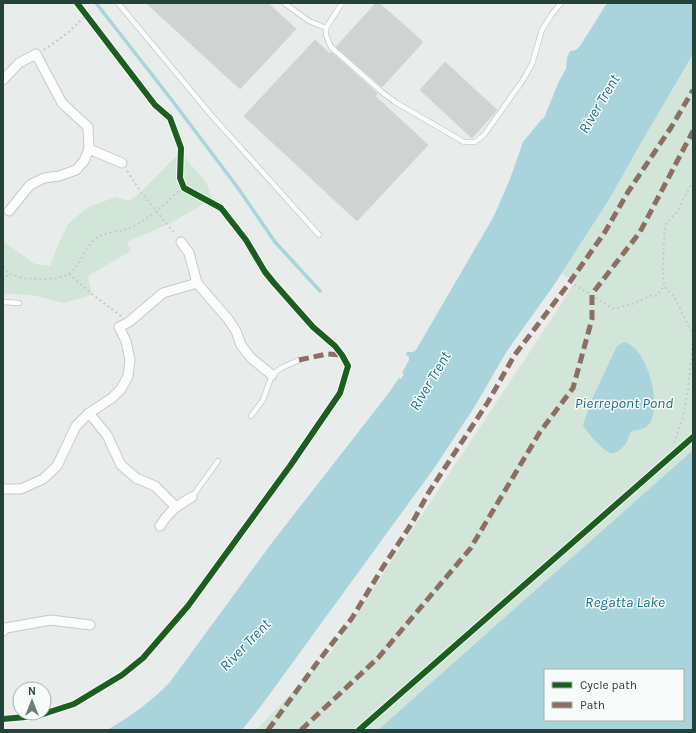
<svg xmlns="http://www.w3.org/2000/svg" width="696" height="733" font-family="Karla,sans-serif">
<style>
.green{fill:#d1e6d8;fill-rule:evenodd}
.water{fill:#a9d4db;fill-rule:evenodd}
.lines{fill:none;stroke-linecap:round;stroke-linejoin:round}
.stream{stroke:#a9d4db;stroke-width:3.5}
.building{fill:#cfd4d2;stroke:#d1d6d4}
.lane-casing{stroke:#c5cac8;stroke-width:6}
.street-casing{stroke:#c5cac8;stroke-width:11}
.path{stroke:#c3ccca;stroke-width:2;stroke-dasharray:2 3;stroke-linecap:butt}
.lane{stroke:#fcfcfc;stroke-width:4.5}
.street{stroke:#fcfcfc;stroke-width:9}
.quiet{stroke:#8d6e63;stroke-width:5;stroke-dasharray:10 5;stroke-linecap:butt}
.cycleway-casing{stroke:#f7fbf9;stroke-width:8}
.cycleway{stroke:#1b5e20;stroke-width:6}
.labels{text-anchor:middle;dominant-baseline:central;stroke-width:3;stroke-linejoin:round;paint-order:stroke}
.water-label{font-size:15px;font-style:italic;fill:#1c6f80;stroke:#f7fbf9}
</style>
<rect width="100%" height="100%" fill="#e8edeb"/>
<g class="green">
<path d="M693 54V730H256L332 651 556 312 575 281 561 274 610 198 641 143ZM545 670H683V720H545Z"/>
<path d="M180 152 206 182 214 203H205L171 223 127 242 131 251 88 276 92 294 86 297 63 303 32 295 3 294V241L35 264 50 266 58 245 68 224 88 207 116 197 129 201 141 192Z"/>
</g>
<g class="water">
<path d="M607 3H693V54L641 143 610 198 554 285 507 351 475 406 435 467 261 706 242 730H107C130 717 152 701 170 682L274 540 388 394 399 378 401 379 404 374 402 373 409 360V357L406 355 407 352H413L416 350 494 216 510 179 523 142 541 120 544 118 559 81 566 69 567 58 570 51 576 50 580 46Z"/>
<path d="M624 342C647 347 662 404 650 423 645 430 638 429 631 432 628 436 628 442 624 446 622 448 618 452 614 453 605 455 587 432 583 425L592 399 617 346Z"/>
<path d="M693 450V730H378ZM545 670H683V720H545Z"/>
</g>
<g class="lines">
<path class="stream" d="M96 3 171 99 238 188 275 242 320 291"/>
</g>
<g class="building">
<path d="M146 3H268L296 29 240 89Z"/>
<path d="M376 3H379L423 42 382 87 336 47Z"/>
<path d="M315 40 330 54 331 52 377 93 375 96 428 145 357 221 244 116Z"/>
<path d="M445 62 497 110 472 138 420 90Z"/>
</g>
<g class="lines">
<defs>
<g id="lane">
<path d="M118 3 212 116 319 235"/>
<path d="M284 3 309 21 326 28"/>
<path d="M342 3 326 28V35L331 47 383 93 395 102 464 142H475L484 135 523 80 532 64 542 30 552 14 561 3"/>
<path d="M3 302 19 303"/>
<path d="M251 416 263 400 272 375 281 368 299 360"/>
<path d="M192 497 218 461"/>
<path d="M359 730 693 437"/>
</g>
<g id="street">
<path d="M3 80 19 63 36 54 62 103 88 127 89 149 84 161 76 170 59 176 44 178 30 185 9 211"/>
<path d="M89 149 122 163"/>
<path d="M181 242 189 253 197 283"/>
<path d="M89 413 107 435 121 465 136 478 155 486 176 507"/>
<path d="M3 489H21L43 479 57 466 76 426 89 413 112 398 121 389 128 376 130 360 126 341 119 327 129 322 163 293 197 283 228 319 236 331 241 345 251 358 272 375"/>
<path d="M160 526C168 512 178 505 192 497"/>
<path d="M3 631 6 628 51 620 90 625"/>
</g>
</defs>
<use href="#lane" class="lane-casing"/>
<use href="#street" class="street-casing"/>
<g class="path">
<path d="M44 50 69 32 86 15"/>
<path d="M127 171 141 192 175 234"/>
<path d="M693 181 677 212 666 224 664 236 663 273 664 286 674 296 693 335"/>
<path d="M3 267C5 269 7 272 10 274 21 280 59 282 70 273 82 264 84 246 98 237 106 232 118 232 127 229 147 221 163 205 179 191L184 188"/>
<path d="M69 274 92 294 121 316"/>
<path d="M3 280 9 274"/>
<path d="M570 282 614 309 635 303 649 296 658 295 664 286"/>
<path d="M674 443 683 417 688 390 693 337"/>
</g>
<use href="#lane" class="lane"/>
<use href="#street" class="street"/>
<g class="quiet">
<path d="M299 360 327 354 342 355"/>
<path d="M268 730 317 663 352 618 383 567 412 523 429 492 488 402 514 356 567 286 605 232 628 192 672 126 693 90"/>
<path d="M301 730 378 658 470 549 540 432 573 388 592 319V294L640 232 693 131"/>
</g>
<defs>
<g id="cycleway">
<path d="M3 719 37 716 74 704 122 675 143 658 188 606 290 466 340 393 348 366 342 355 335 346 313 327 274 283 265 272 246 240 221 208 184 188 180 178 181 148 170 118 155 105 77 3"/>
<path d="M359 730 693 437"/>
</g>
</defs>
<use href="#cycleway" class="cycleway-casing"/>
<use href="#cycleway" class="cycleway"/>
</g>
<g class="labels">
<g class="water-label">
<text transform="translate(599 104) rotate(-59)">River Trent</text>
<text transform="translate(430 381) rotate(-59)">River Trent</text>
<text x="624" y="403">Pierrepont Pond</text>
<text x="625" y="602">Regatta Lake</text>
<text transform="translate(245 645) rotate(-46)">River Trent</text>
</g>
</g>
<rect width="696" height="733" fill="none" stroke="#24423a" stroke-width="8"/>
<rect x="544" y="669" width="140" height="52" fill="#f7fbf9" stroke="#a3b1ad"/>
<rect x="552" y="682" width="20" height="6" fill="#1b5e20" stroke="#a3b1ad"/>
<text x="580" y="689" font-size="12" fill="#24423a">Cycle path</text>
<rect x="552" y="702" width="20" height="6" fill="#8d6e63" stroke="#a3b1ad"/>
<text x="580" y="709" font-size="12" fill="#24423a">Path</text>
<g transform="translate(32 701)"><circle r="19" fill="#f7fbf9" stroke="#a3b1ad"/>
<path d="M0-3L7 15L0 10L-7 15Z" fill="#697e78"/>
<text y="-6" font-size="11" font-weight="bold" text-anchor="middle" fill="#24423a">N</text>
</g>
</svg>
